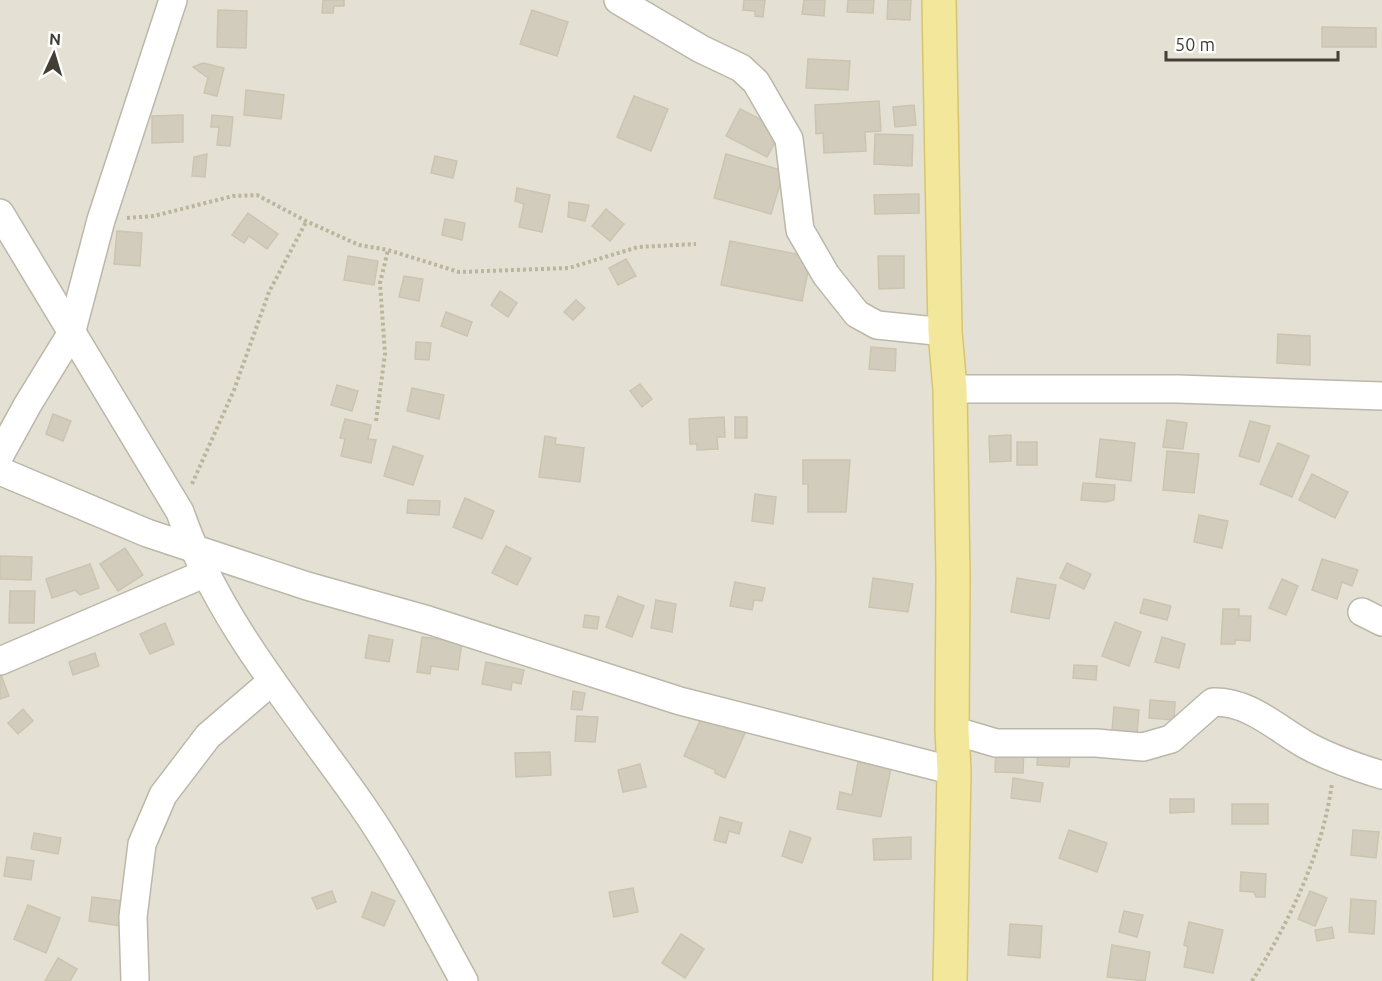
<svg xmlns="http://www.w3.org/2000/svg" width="1382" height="981" font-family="Ubuntu,sans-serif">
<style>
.residential{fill:#e4e1d4}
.building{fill:#d1ccbc;stroke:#cbc4b0;stroke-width:1.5}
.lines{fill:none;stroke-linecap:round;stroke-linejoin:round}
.street-casing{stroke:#bbb7a9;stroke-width:30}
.primary-casing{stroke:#d6c56e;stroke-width:36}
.path{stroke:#bbb59c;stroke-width:4;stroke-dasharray:3 3;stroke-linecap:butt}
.street{stroke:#fff;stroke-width:27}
.primary{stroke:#f3e79c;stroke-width:33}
</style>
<rect width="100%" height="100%" fill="#f1efe6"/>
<rect class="residential" x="0" y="0" width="1382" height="981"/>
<g class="building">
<path d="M323 0H344V6H334L333 13H322Z"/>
<path d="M744 0H765L763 17 755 16V11L743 10Z"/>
<path d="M804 0H825L824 16 802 14Z"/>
<path d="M848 0H874L873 13 847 12Z"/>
<path d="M888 0H911L910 20 887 19Z"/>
<path d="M218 10 247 11 246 48 217 47Z"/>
<path d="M532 10 568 22 557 56 520 44Z"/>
<path d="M1322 27 1376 28V47H1322Z"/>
<path d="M808 59 850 61 848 90 806 88Z"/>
<path d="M203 63 224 68 217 96 204 93 208 78 193 67Z"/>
<path d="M246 90 284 95 281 119 244 115Z"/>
<path d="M634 96 668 109 651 151 617 137Z"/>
<path d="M879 101 881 131 865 132 866 151 824 153 823 133 816 134 815 105Z"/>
<path d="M914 105 916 125 895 127 893 107Z"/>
<path d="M740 109 782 130 767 157 726 136Z"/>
<path d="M183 115V142L152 143V116Z"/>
<path d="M212 115 233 117 230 146 217 145 219 127H211Z"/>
<path d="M875 134 913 135 912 166 874 164Z"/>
<path d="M207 154 205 177 192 176 194 157Z"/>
<path d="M726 154 784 171 771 214 714 198Z"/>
<path d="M435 156 457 161 453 178 431 173Z"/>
<path d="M517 188 550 195 542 232 519 227 524 204 515 201Z"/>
<path d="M919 194V213L875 214 874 195Z"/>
<path d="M569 202 589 205 585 221 568 217Z"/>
<path d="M606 209 624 224 610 241 592 226Z"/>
<path d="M248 213 278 234 267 249 249 236 244 243 232 235Z"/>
<path d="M445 219 465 223 462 240 442 235Z"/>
<path d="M117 231 142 233 140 266 114 264Z"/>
<path d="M730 241 811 257 802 301 721 285Z"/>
<path d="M348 256 378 261 374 285 344 280Z"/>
<path d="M878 256H904V288L879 289Z"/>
<path d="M626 259 636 276 618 285 609 268Z"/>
<path d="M404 276 423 279 419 301 399 297Z"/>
<path d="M500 291 517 303 508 317 491 305Z"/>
<path d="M576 300 585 308 573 320 564 312Z"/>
<path d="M446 312 472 322 467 336 441 326Z"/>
<path d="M1278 334 1310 336V365L1277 363Z"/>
<path d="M416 342 431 343 429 360 415 359Z"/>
<path d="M871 347 896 349 895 371 869 369Z"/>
<path d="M640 384 652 399 642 407 630 391Z"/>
<path d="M337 385 358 391 352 411 331 405Z"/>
<path d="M412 388 444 395 439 419 407 411Z"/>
<path d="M53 414 71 421 63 441 46 434Z"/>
<path d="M724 417 725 437H717L718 449 697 450V444H690L689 419Z"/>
<rect x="735" y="417" width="12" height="21"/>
<path d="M345 419 371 425 368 439 376 440 371 463 341 456 345 439 340 438Z"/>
<path d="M1167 420 1187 423 1183 449 1163 447Z"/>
<path d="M1250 421 1270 426 1259 462 1239 456Z"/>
<path d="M1011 435V461L990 462 989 436Z"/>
<path d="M545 436 556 438 555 444 584 448 580 482 539 477Z"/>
<path d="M1100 439 1135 443 1131 481 1096 477Z"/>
<rect x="1017" y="442" width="20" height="23"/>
<path d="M1278 443 1309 456 1292 497 1260 484Z"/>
<path d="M393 446 423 456 413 485 384 476Z"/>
<path d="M1167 451 1199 454 1194 493 1163 490Z"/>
<path d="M803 460H850L846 512H808V484H803Z"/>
<path d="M1312 474 1348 492 1335 518 1299 500Z"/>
<path d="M1083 483 1115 485 1114 500 1106 502 1081 500Z"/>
<path d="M755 494 776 497 773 524 752 521Z"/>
<path d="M465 498 494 511 482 539 453 527Z"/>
<path d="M408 500 440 501 439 515 407 513Z"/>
<path d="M1199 515 1228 521 1222 548 1194 542Z"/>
<path d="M506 546 531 558 517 585 492 573Z"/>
<path d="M125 548 143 575 118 591 100 564Z"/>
<path d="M0 556 32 557 31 580 0 579Z"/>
<path d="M1322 559 1358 570 1352 586 1342 582 1337 599 1312 590Z"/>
<path d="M1067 563 1091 574 1084 589 1060 578Z"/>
<path d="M90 564 99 588 80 595 75 590 52 598 46 579Z"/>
<path d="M873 578 913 584 908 612 869 607Z"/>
<path d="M1017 578 1056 585 1049 619 1011 612Z"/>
<path d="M1282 579 1298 586 1286 615 1269 608Z"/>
<path d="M735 582 765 588 762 601 754 600 752 610 730 606Z"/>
<path d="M10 591H35L34 623H9Z"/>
<path d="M618 596 644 606 632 637 606 627Z"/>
<path d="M1144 599 1171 606 1167 620 1140 613Z"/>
<path d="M656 600 676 604 672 632 651 628Z"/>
<path d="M1223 609H1239V616H1251L1250 641 1235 640V644H1221Z"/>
<path d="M585 615 599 617 597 629 583 627Z"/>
<path d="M1115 622 1141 632 1129 666 1102 656Z"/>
<path d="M165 623 174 644 150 654 140 634Z"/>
<path d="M369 635 393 640 389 662 365 658Z"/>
<path d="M422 637 462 642 458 670 431 666 430 674 417 672Z"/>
<path d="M1162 637 1185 644 1179 668 1155 662Z"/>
<path d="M95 653 99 666 73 675 69 662Z"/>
<path d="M486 662 524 670 521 684 512 682 511 690 482 684Z"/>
<path d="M1074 665 1097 666 1096 680 1073 678Z"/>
<path d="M1 675 9 696 0 699V676Z"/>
<path d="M573 691 585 693 582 710 571 709Z"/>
<path d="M1150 700 1175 702 1174 720 1149 718Z"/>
<path d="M1114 707 1139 710 1137 734 1112 731Z"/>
<path d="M23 709 33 721 18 734 8 723Z"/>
<path d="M704 712 746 731 725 778 715 773V770L684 756Z"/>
<path d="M577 716 598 717 595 742 575 741Z"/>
<path d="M1024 744 1023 773 995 772 996 745Z"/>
<path d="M1038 746 1071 749 1069 767 1037 765Z"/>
<path d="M550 752 551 775 516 777 515 753Z"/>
<path d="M858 762 891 768 881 817 837 809 840 792 852 795Z"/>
<path d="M640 764 646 787 623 792 618 770Z"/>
<path d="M1013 778 1043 783 1040 802 1011 798Z"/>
<path d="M1170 799H1194V812L1170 813Z"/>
<rect x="1232" y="804" width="36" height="20"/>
<path d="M720 817 742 823 739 834 729 831 726 843 714 840Z"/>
<path d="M1069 830 1107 843 1097 872 1059 858Z"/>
<path d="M1353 830 1379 832 1376 858 1351 855Z"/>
<path d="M790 831 811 838 802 863 782 856Z"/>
<path d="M34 833 61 838 58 854 31 849Z"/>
<path d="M911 837V859L874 860 873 839Z"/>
<path d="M7 857 34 861 31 880 4 876Z"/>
<path d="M1241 872 1266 874 1265 897H1256L1254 892 1240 891Z"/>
<path d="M633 888 638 912 614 917 609 892Z"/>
<path d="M332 891 336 902 317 909 312 898Z"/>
<path d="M1310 891 1327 898 1315 926 1298 919Z"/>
<path d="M372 892 395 901 384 926 362 917Z"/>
<path d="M92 897 123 901 120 926 89 921Z"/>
<path d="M1351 899 1376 901 1374 934 1349 932Z"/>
<path d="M28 905 60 918 46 953 14 939Z"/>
<path d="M1124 911 1143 915 1137 937 1119 932Z"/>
<path d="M1189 922 1223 930 1213 973 1184 967 1188 947 1184 945Z"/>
<path d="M1010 924 1042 926 1040 958 1008 955Z"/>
<path d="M1332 927 1334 938 1317 941 1315 930Z"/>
<path d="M681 934 704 949 685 978 662 963Z"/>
<path d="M1112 945 1150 952 1145 981 1107 977Z"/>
<path d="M58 958 77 969 70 981H45Z"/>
</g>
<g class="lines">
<defs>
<g id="street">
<path d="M618 0 701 49 741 68 756 82 789 139 800 230 826 275 857 314 877 325 945 332"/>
<path d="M0 213 180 512C217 620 296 711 361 804 400 860 431 921 464 981"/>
<path d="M950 389H1178L1382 396"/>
<path d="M0 455 28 404 71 334 101 220 173 0"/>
<path d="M0 471 147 533 307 586 428 620 680 701 954 771"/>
<path d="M1362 612 1382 622"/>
<path d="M0 661 206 573"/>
<path d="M952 730 996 743H1096L1143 747 1171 739 1213 702C1250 701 1277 729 1308 746 1332 759 1356 767 1382 775"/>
<path d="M135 981 133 917 142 844 163 795 208 736 272 681"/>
</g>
<path id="primary" d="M939 0 945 332 950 389 953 576 952 730 954 771 950 981"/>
</defs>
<use href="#street" class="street-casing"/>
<use href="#primary" class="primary-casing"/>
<g class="path">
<path d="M127 218 154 216 233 196 257 195 306 221 359 245 388 250 459 272 569 268 638 247 696 244"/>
<path d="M376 421 385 354 380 283 388 250"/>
<path d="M192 484 234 390 269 292 306 222"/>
<path d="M1252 981C1289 923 1323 852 1332 783"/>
</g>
<use href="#street" class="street"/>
<use href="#primary" class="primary"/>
</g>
<g transform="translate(54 54) rotate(4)" stroke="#ffffff" stroke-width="4.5" paint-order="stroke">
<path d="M0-4.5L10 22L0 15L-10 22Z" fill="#433f36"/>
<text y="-9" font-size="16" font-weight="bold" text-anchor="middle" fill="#433f36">N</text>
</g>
<path d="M1166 51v9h172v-9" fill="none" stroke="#433f36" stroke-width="3"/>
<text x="1175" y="51" font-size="18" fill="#433f36" stroke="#ffffff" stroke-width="4.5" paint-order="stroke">50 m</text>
</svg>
